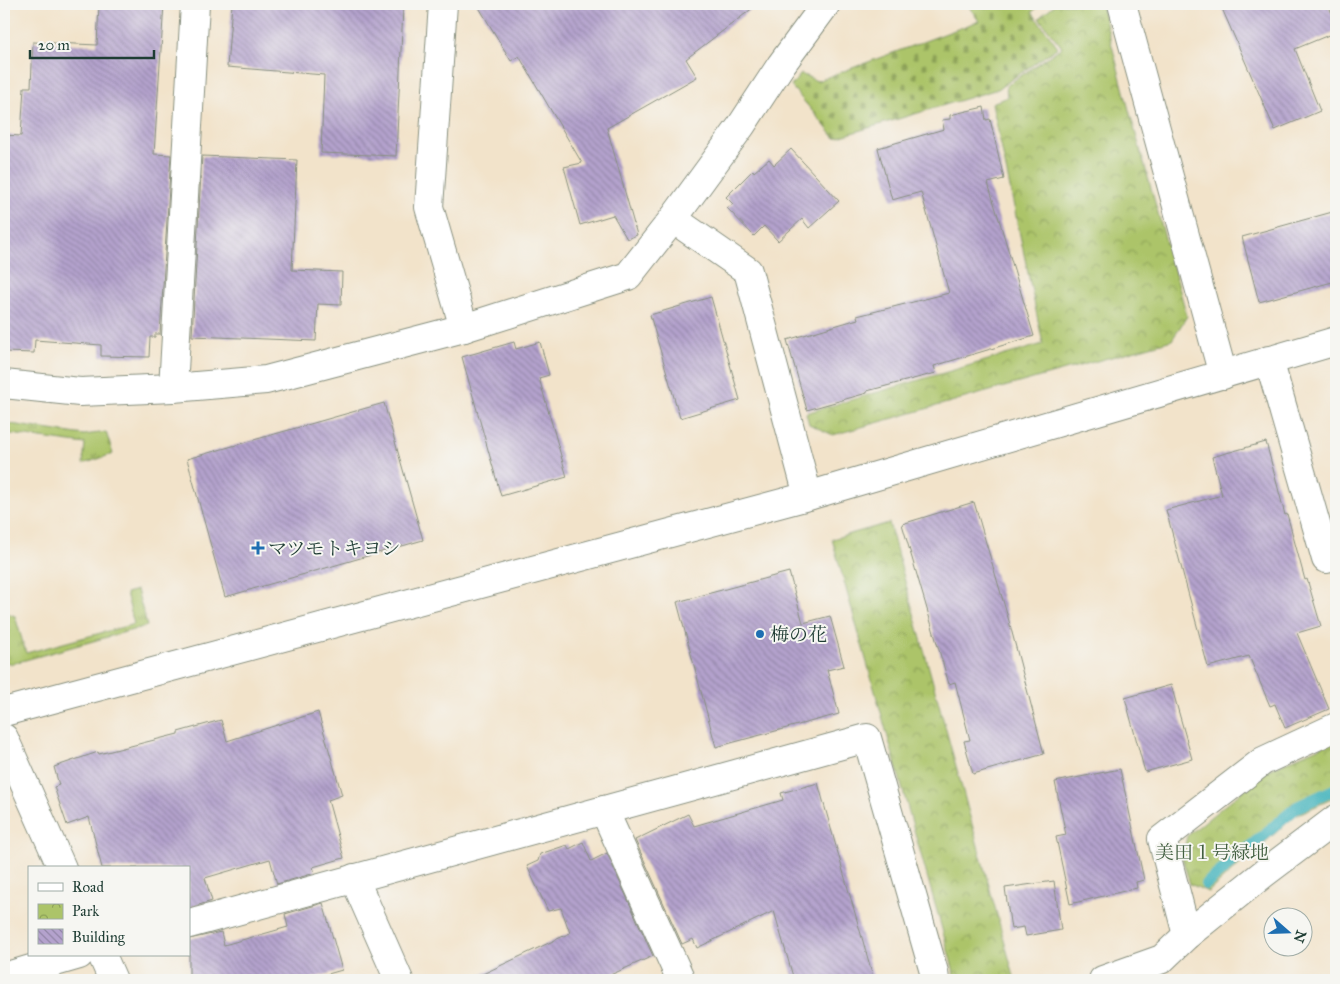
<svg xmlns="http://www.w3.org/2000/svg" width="1340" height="984" font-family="'IM FELL Great Primer','Noto Serif JP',serif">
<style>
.grass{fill:url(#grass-tufts);stroke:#66804e}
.cemetery{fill:url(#cemetery-stones);stroke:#66804e}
.park{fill:url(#park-crowns);stroke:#66804e}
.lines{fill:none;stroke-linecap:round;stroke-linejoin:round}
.stream{stroke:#43b3bc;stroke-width:12}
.building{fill:url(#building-back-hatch)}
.minor-casing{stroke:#88907f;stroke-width:30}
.tertiary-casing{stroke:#88907f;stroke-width:30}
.minor{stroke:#fff;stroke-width:28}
.tertiary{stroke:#fff;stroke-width:28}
.poi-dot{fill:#1f6fb2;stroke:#f6f6f2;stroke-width:2}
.labels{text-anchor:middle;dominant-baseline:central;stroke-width:4;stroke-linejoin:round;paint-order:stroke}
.poi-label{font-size:19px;fill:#1f3d34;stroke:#f6f6f2;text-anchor:start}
.park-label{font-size:19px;fill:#425f41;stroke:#f6f6f2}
</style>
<defs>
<pattern id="grass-tufts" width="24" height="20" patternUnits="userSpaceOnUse" patternTransform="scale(1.25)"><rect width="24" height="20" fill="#acc469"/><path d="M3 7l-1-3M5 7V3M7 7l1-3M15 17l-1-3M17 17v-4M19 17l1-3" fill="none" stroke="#8ba057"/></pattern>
<pattern id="cemetery-stones" width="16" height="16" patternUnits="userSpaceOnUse" patternTransform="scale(1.25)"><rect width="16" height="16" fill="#acc469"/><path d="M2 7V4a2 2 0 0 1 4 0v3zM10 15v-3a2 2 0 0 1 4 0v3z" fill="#8ba057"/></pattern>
<pattern id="park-crowns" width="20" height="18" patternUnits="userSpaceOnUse" patternTransform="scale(1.25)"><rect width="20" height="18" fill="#acc469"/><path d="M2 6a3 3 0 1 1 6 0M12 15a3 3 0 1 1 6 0" fill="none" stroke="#8ba057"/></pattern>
<pattern id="building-back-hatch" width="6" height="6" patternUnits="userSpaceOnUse" patternTransform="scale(1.25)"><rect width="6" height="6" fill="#b4a2cd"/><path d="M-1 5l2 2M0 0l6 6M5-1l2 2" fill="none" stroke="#9285a7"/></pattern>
</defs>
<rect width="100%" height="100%" fill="#f6f6f2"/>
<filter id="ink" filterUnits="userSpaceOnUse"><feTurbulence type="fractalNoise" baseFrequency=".02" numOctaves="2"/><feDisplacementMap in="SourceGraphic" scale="10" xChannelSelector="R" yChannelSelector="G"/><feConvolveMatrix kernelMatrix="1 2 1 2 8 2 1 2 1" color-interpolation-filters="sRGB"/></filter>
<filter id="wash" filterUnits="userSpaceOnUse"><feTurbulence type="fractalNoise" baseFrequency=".0096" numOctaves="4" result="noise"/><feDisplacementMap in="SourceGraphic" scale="20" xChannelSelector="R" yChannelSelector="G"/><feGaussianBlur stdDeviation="1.12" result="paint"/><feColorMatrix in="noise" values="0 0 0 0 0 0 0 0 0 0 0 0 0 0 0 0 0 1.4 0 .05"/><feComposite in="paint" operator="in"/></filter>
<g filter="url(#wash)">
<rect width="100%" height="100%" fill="#f2e3ca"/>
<g class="grass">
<path d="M4 423 84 435 106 432 113 454 83 464 85 444 4 433Z"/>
<path d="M137 590 147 626 11 664 4 661V614L7 613 15 616 26 653 134 624 126 593Z"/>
</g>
<path class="cemetery" d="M967 4H1042L1032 12 1058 47 998 89 835 138 791 86 801 74 817 81 979 21Z"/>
<g class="park">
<path d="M1055 4H1101L1129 110 1187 316 1172 340 833 435 809 424 806 413 1043 344 992 103 1007 97 1006 86 1062 47 1039 18Z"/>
<path d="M889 523 1015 980H954L953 968 832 539Z"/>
<path d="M1336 740V797L1296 815 1208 892 1190 884 1182 858 1187 836 1268 770Z"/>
</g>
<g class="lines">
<path class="stream" d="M1206 884 1297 807 1336 789"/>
</g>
<g id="blocks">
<g class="building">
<path d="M99 4H164L154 154 171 155 160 334H155V337H150L149 357 101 356V345L35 340 34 353 4 352V135L21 136 24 87H31L33 42 97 45Z"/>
<path d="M232 4H314L403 8 396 156 321 153 324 75 227 67Z"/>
<path d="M477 4H758L686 59 697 77 607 128 637 235 627 239 613 215 580 225 564 167 582 163 519 56 511 61Z"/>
<path d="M1220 4H1328L1336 23V32L1295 49 1320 111 1275 130Z"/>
<path d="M984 107 986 120 990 119 1004 179 988 183 1034 336 934 366 936 373 867 391V393L807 410 787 340 858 319 857 316 949 293 921 192 892 200 878 148 944 129 942 120 950 119V115Z"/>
<path d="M791 149 839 201 809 228 802 219 778 241 764 226 754 236 727 208 733 204 726 197 753 170 754 172 769 159 774 165Z"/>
<path d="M202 156 297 160 292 270 342 272 341 305 318 304 316 341 192 336Z"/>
<path d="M1336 211V281L1259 302 1242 237Z"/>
<path d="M711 297 740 400 680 418 650 315Z"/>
<path d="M514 342 516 349 540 342 549 375 539 378 567 477 501 496 462 357Z"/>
<path d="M384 403 423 540 225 597 187 459Z"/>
<path d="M1266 442 1285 515 1287 514 1305 580 1307 579 1321 626 1297 633 1329 709 1285 728 1275 704 1270 706 1249 656 1208 667 1166 510 1222 495 1212 457Z"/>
<path d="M974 502 1009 621 1044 754 973 774 964 741 970 740 955 682 949 684 902 524Z"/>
<path d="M789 572 803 623 830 616 844 666 827 670 839 714 716 747 677 602Z"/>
<path d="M1171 685 1192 759 1145 772 1125 698Z"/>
<path d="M318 712 342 795 328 800 344 858 313 867 315 873 277 884 270 859 205 878 212 901 189 908V868H102L89 817 67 825 54 787 59 785 54 767 98 752 99 754 178 734V732L221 720 227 741Z"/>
<path d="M1120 769 1144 880 1136 882 1137 888 1070 904 1056 837 1066 835 1055 782Z"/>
<path d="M818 783 874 980H794L774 911 697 948 693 939 682 944 635 840 688 814 694 826 783 800 781 793Z"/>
<path d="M583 842 591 861 607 853 653 956 599 980H470L570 933 561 908 548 911 527 866 538 861 540 854 567 845 569 849Z"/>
<path d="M1054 881 1061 930 1026 936 1024 927 1011 929 1005 888Z"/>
<path d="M323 903 342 970 307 980H189V939L221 932 224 945 288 927 285 914Z"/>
</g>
</g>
</g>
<g filter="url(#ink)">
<use href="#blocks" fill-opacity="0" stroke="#88907f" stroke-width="1"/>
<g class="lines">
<defs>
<g id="minor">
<path d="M443 4 429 207 464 328"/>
<path d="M1122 4 1223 375"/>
<path d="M673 219 748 271 808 496"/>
<path d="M1269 360 1326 559 1336 556"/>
<path d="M4 384 80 392 173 388 266 380 464 328 628 276 673 219 741 126 781 65 826 4"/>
<path d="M173 388 195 4"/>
<path d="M4 738 62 868"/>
<path d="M604 810 681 980"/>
<path d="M354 878 399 980"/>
<path d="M189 924 867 738 934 972 935 980"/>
<path d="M1187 935 1162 839 1263 761 1336 727"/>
<path d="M102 955 113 980"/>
<path d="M4 977 79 955"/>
<path d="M1103 980 1162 959 1187 935 1263 874 1336 819"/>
</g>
<path id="tertiary" d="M4 712 808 496 1336 341"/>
</defs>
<use href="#minor" class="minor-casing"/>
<use href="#tertiary" class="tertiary-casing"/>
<use href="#minor" class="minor"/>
<use href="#tertiary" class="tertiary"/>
</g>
</g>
<g class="poi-dot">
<path d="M255.5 540.5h5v5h5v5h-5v5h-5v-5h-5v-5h5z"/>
<circle cx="760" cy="634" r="5"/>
</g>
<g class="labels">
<g class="poi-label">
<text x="268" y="548">マツモトキヨシ</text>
<text x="770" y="634">梅の花</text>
</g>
<g class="park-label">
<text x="1212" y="852">美田１号緑地</text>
</g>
</g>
<rect width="1340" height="984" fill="none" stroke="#f6f6f2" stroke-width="20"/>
<rect x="28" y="866" width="162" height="90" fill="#f6f6f2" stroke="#a0aca6"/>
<rect x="38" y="883" width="25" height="8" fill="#ffffff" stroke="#a0aca6"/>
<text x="72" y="892" font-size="15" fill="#1f3d34">Road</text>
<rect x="38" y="904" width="25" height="15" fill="url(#park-crowns)" stroke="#a0aca6"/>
<text x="72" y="916" font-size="15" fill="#1f3d34">Park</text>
<rect x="38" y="929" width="25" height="15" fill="url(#building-back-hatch)" stroke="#a0aca6"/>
<text x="72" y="942" font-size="15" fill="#1f3d34">Building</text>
<g transform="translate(1288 932) rotate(110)"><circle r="24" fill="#f6f6f2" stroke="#a0aca6"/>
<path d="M0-4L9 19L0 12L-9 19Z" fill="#1f6fb2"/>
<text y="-8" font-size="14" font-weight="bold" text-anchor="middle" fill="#1f3d34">N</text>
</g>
<path d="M30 50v8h124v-8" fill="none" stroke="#1f3d34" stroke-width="2.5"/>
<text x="38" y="50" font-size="15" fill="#1f3d34" stroke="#f6f6f2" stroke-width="4" paint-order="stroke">20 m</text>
</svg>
